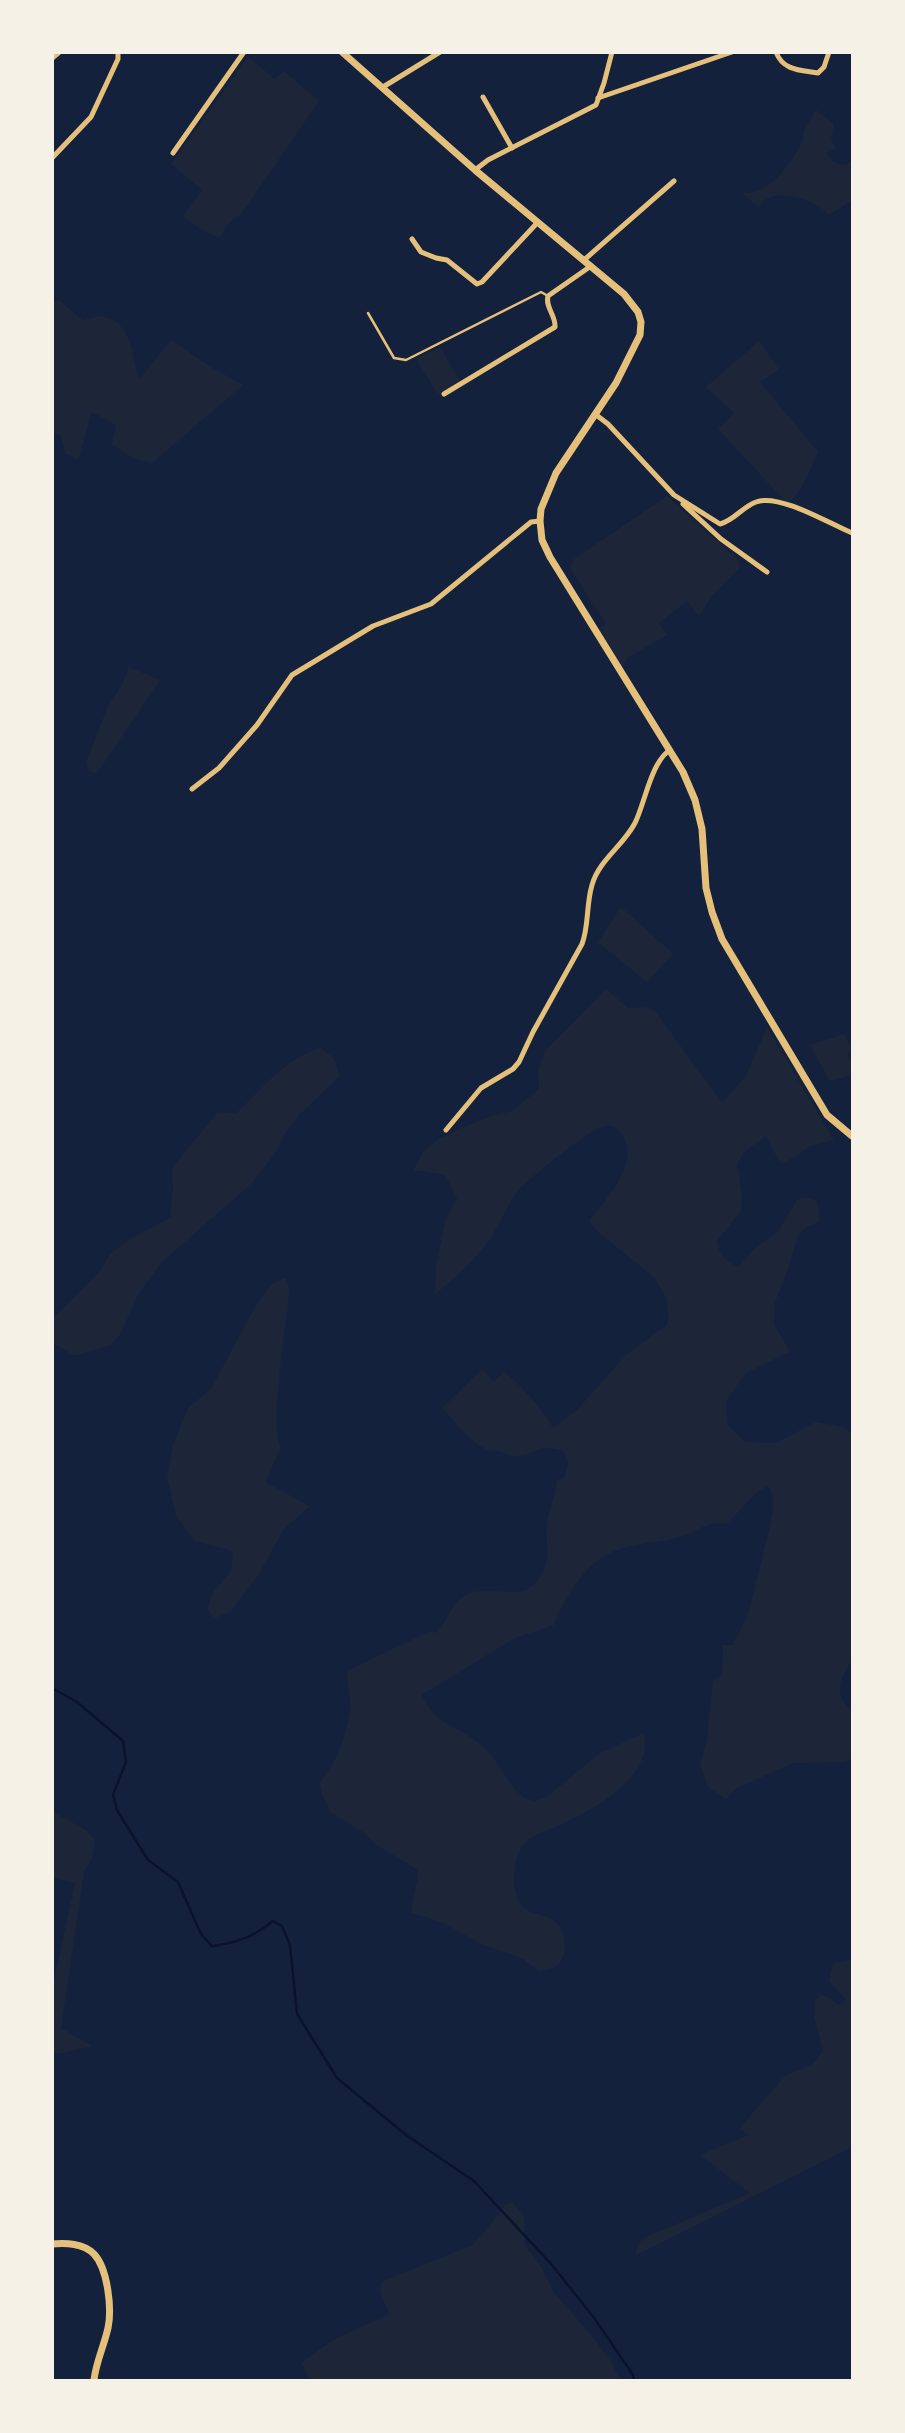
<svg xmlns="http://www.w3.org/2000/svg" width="905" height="2433" font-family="Signika,sans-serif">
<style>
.green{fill:#1d2539}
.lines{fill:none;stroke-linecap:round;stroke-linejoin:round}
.stream{stroke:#0b132b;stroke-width:2.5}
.service{stroke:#e5c07b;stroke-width:2.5}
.minor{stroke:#e5c07b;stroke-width:5}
.tertiary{stroke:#e5c07b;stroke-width:7}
</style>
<rect width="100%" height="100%" fill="#14213d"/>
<g class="green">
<path d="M248 57 275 79 284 71 319 101 242 213 229 223 219 238 199 228 183 216 202 190 171 164Z"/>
<path d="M816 110 834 124 831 139 836 149 826 153C835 163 840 169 852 161V200L829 215C816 199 768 184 759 208L741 192C765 199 791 164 800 146 804 140 802 136 804 130 808 123 812 117 816 110Z"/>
<path d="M58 299 82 320C89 319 99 315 105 317 133 324 132 358 139 380L171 340 211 367 243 385 152 463 133 458 112 444 116 425 92 412 78 460 65 453 61 436 53 432 52 305Z"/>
<path d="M759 341 779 369 760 382 818 452 804 483 791 502 785 501 718 429 734 413 706 387Z"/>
<path d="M440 347 460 381 438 394 416 359Z"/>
<path d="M667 496 738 560 740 567 712 596 699 616 687 601 659 623 667 635 627 658 622 668 599 629 606 624 570 568 573 560Z"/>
<path d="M129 667 160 680 97 773 89 771 86 763 108 706 123 683Z"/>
<path d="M621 907 673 954 647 982 598 942Z"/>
<path d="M606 989 628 1008 646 1007 655 1011 722 1103 746 1076 767 1027 834 1140 811 1146 783 1164 779 1161 766 1136 744 1152 737 1164 742 1195 741 1211 717 1241C719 1254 726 1263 739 1267L754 1249 778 1232 797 1200 805 1197 817 1201 820 1221 805 1228 798 1236 787 1272 774 1305V1324L790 1352 746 1373 726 1401 727 1424 745 1442 776 1443 816 1422 843 1427 852 1434V1660C840 1679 832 1694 852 1711V1758L846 1762 793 1763 737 1788 726 1799 708 1787 700 1764 707 1740 713 1681 722 1674 723 1645H733L748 1615 769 1530 774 1506 772 1493 768 1486 756 1493 727 1524C703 1521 697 1533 676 1538 657 1543 635 1543 617 1550 585 1562 572 1590 556 1617L554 1625 515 1638 422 1695C436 1726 455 1724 479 1743 502 1760 506 1792 534 1802L548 1796 600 1753 644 1733C654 1778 595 1808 560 1825 548 1831 532 1834 523 1845 512 1859 510 1894 523 1907 531 1915 544 1914 553 1920 567 1929 570 1957 555 1967 551 1970 543 1970 539 1971L523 1959 482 1944 441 1922 412 1913C411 1899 418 1886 418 1870L375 1844 363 1832 330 1812 322 1794 320 1782C337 1762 346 1737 350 1710 351 1698 347 1683 347 1671L430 1631 437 1633C448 1620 451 1603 466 1595 495 1580 528 1612 545 1566 550 1551 545 1538 547 1523 549 1509 555 1495 557 1481L564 1478 568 1463 563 1451C538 1444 542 1451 520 1456 511 1458 508 1454 499 1451 496 1450 492 1451 488 1450 470 1443 455 1421 442 1408L482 1369 494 1382 504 1371C523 1388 540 1406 553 1428L577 1410 626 1355 667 1325 669 1317 666 1298 654 1277 598 1232 589 1221C606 1200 642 1161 621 1133 617 1126 610 1125 602 1127 589 1130 528 1179 518 1191 505 1208 498 1229 485 1246 470 1265 454 1279 435 1294L436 1268 445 1221 457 1198 445 1175 414 1170 423 1152 438 1139 485 1118 512 1111 539 1089 538 1071 545 1051Z"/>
<path d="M844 1034 852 1049 847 1053 852 1063V1075L830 1081 810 1045Z"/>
<path d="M320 1048 334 1058 340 1076 298 1116 285 1133 277 1151 252 1183 162 1262 137 1296 121 1333 111 1345 74 1356 53 1343V1318L99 1272 110 1254 130 1239 172 1217 170 1215 173 1188 172 1168 218 1112 236 1114C262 1089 284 1059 320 1048Z"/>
<path d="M286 1277 289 1288C288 1319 268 1426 281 1447L266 1480 267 1483 310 1506 284 1529 259 1574 230 1612 215 1618 207 1610 214 1591 231 1571 233 1551 195 1541 176 1516 167 1477 173 1445 188 1408 211 1389 256 1305 272 1284Z"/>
<path d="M53 1812 86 1830 95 1840 92 1858 84 1872 61 2028 92 2046 57 2054 53 2051V1985L75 1883 53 1878Z"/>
<path d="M852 1960V2147L635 2256 638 2243 648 2236 750 2193 700 2155 749 2135 739 2129 785 2076 814 2063 823 2051 815 2019 814 2002 820 1995 829 1997 838 2005 844 2003 845 1999 829 1981 833 1963Z"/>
<path d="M513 2203 524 2215 525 2245 542 2268 554 2293 593 2337 610 2360 621 2380H310L301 2363 333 2340 389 2314 380 2291 382 2282 472 2245 484 2233 505 2205Z"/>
</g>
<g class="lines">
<path class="stream" d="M52 1688 77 1702 123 1741 126 1762 113 1795 117 1810 148 1860 178 1882 201 1934 212 1946C237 1943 253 1937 273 1921L282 1926 290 1945 297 2014 337 2078 406 2135 474 2181 552 2265 595 2319 633 2375 634 2380"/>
<path class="service" d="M368 313 394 358 406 360 541 292 548 296"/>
<g class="minor">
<path d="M776 52C783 71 801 70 818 73L824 67 829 52"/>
<path d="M383 87 440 52"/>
<path d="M483 97 512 148"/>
<path d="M598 98 732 52"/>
<path d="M173 153 244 52"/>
<path d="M52 158 91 117 118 59V52"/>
<path d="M475 170 488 160 596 105 604 83 612 52"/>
<path d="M412 239 421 252 436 258 447 260 477 284 482 282 538 222"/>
<path d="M584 260 674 181"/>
<path d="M444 394 555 327C556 316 545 307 548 296L591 266"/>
<path d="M595 414 608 424 674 495 720 524C735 520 742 507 756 502 779 493 830 524 852 533"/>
<path d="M683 504 721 539 767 572"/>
<path d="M192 789 219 768 257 725 292 675 373 626 431 604 531 522 540 521"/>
<path d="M446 1130 481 1088 513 1069 519 1062 533 1032 582 944C589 926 586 905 592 885 599 860 623 846 635 823 645 803 651 762 670 750"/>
</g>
<g class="tertiary">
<path d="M342 52 475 170 624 294 638 312 641 322 640 335 616 383 556 473 541 509 540 521 542 540 550 557 683 772 695 800 702 829 706 888 712 912 722 939 827 1115 852 1136"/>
<path d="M52 57 58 52"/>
<path d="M52 2244C66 2243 83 2243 94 2254 108 2269 112 2309 108 2328 104 2346 96 2362 94 2380"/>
</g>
</g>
<rect width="905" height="2433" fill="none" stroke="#f6f1e7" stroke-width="108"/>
</svg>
